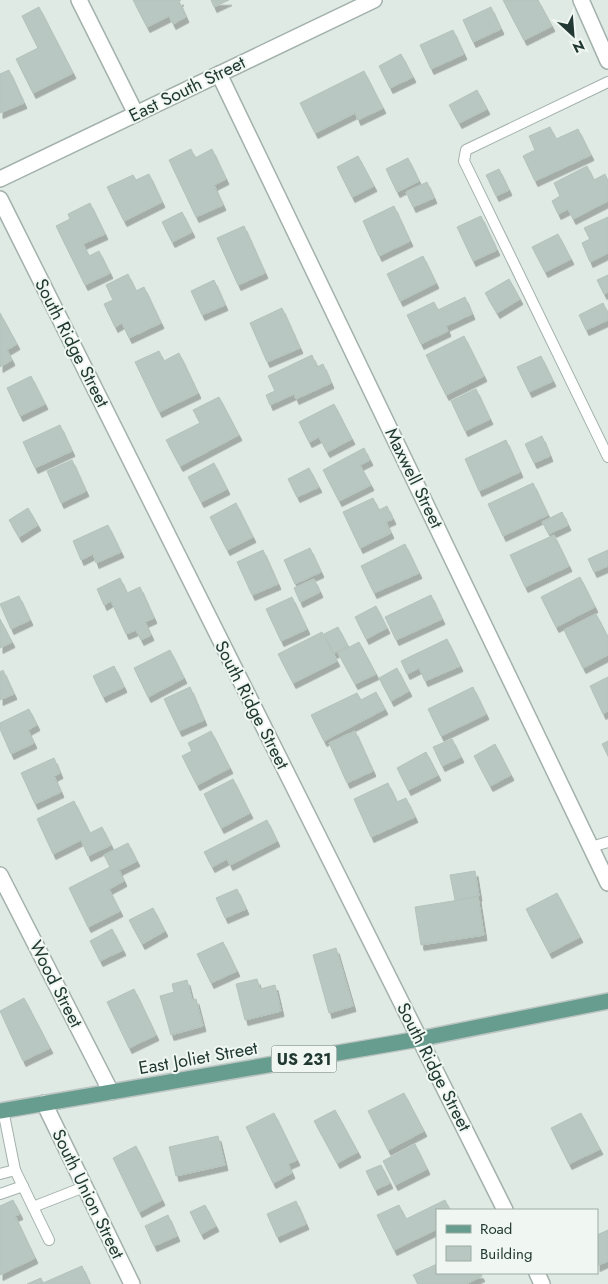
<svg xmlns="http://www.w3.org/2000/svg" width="608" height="1284" font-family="Jost,sans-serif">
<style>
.building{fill:#b8c7c1;stroke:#b3c3bc;filter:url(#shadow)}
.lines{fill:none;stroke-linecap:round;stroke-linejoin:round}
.service-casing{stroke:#a3b1ac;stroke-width:12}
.minor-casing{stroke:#a3b1ac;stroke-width:18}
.primary-casing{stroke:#bcc4c2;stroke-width:18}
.service{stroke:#fff;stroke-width:10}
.minor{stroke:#fff;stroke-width:15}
.primary{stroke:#669d8e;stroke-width:15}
.labels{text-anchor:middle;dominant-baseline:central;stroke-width:4;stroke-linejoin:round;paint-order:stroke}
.shield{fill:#f0f7f3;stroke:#5f726c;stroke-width:1}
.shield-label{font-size:16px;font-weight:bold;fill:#213932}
.street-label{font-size:18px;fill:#213932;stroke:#f0f7f3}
</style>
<defs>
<filter id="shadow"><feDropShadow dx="3" dy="5.5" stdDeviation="0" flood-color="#0004"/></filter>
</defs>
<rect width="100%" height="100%" fill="#e0eae5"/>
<g class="building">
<path d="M133 0H181L179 1 186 17 173 24 169 16 147 27Z"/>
<path d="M211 0H229L214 7Z"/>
<path d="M503 0H538L552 26 524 40Z"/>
<path d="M39 7 73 73 33 93 16 59 38 48 22 16Z"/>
<path d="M491 7 501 29 473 42 463 20Z"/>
<path d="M453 30 464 54 431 69 420 45Z"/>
<path d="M401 54 413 77 390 88 379 66Z"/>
<path d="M9 70 24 103 0 113V74Z"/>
<path d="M364 71 383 108 358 120 355 113 315 133 300 103Z"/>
<path d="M477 90 487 109 459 123 449 105Z"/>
<path d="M550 127 556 139 578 129 591 155 535 181 523 156 535 150 529 136Z"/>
<path d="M191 149 195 158 212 149 226 179 214 185 223 205 196 217 169 160Z"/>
<path d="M358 156 374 186 352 197 337 167Z"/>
<path d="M408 158 419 181 397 192 386 169Z"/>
<path d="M587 166 594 180 605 174 608 181V201L573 219 568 209 558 214 552 201 560 196 554 183Z"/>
<path d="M499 169 509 190 496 196 486 175Z"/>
<path d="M149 174 162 202 124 221 107 187 133 175 136 180Z"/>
<path d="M427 182 434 198 413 207 406 192Z"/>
<path d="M90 203 105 234 83 244 89 256 99 251 110 273 85 285 56 226 70 219 68 214Z"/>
<path d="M394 206 410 241 379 256 363 221Z"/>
<path d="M182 212 192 232 172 242 162 222Z"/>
<path d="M481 216 497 250 473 261 457 227Z"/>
<path d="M608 217V253L590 262 582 243 590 239 584 228Z"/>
<path d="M244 226 265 273 238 285 217 238Z"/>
<path d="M558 234 571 259 545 272 532 247Z"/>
<path d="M423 256 436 283 400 301 387 274Z"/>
<path d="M128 274 136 291 144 287 161 323 129 338 122 323 115 327 104 304 113 300 106 285Z"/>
<path d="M608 275V292L604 294 597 280Z"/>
<path d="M509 279 520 299 497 313 485 293Z"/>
<path d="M214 280 225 305 202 315 191 291Z"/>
<path d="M465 297 472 314 446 326 448 331 421 344 407 315 434 302 438 310Z"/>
<path d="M603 303 608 313V320L586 330 579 315Z"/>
<path d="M282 308 300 348 267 362 250 323Z"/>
<path d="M0 313 17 344 7 350 12 360 0 367Z"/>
<path d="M464 336 484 376 446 395 426 355Z"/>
<path d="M159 351 164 361 179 353 198 393 159 412 135 362Z"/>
<path d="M312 355 317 367 323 364 331 383 296 399 294 394 270 405 266 395 275 391 268 376Z"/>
<path d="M541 356 553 381 529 392 517 367Z"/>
<path d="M31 376 45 404 20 416 7 388Z"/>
<path d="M476 389 490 419 465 431 451 401Z"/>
<path d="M219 397 239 435 180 466 166 440 200 423 193 410Z"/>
<path d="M334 404 352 439 327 452 319 437 309 442 299 422Z"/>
<path d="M60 425 72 451 35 468 23 442Z"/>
<path d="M542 436 550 456 534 463 525 444Z"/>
<path d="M506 440 520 472 479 491 465 459Z"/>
<path d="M364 448 370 460 360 465 371 485 339 501 323 470Z"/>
<path d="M72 460 86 491 61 503 47 471Z"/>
<path d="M214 463 227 489 201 502 188 477Z"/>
<path d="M309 468 319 487 297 497 288 479Z"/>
<path d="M533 483 548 515 503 536 488 504Z"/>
<path d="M373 498 379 510 387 506 393 519 386 522 391 533 360 548 343 512Z"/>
<path d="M236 503 253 537 227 550 210 517Z"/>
<path d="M28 508 38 525 19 537 9 520Z"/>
<path d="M562 512 568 525 549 534 542 522Z"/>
<path d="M108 525 121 552 96 563 93 554 81 560 73 541Z"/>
<path d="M554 535 569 566 525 587 510 555Z"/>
<path d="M405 544 419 573 374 593 361 566Z"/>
<path d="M310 548 321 572 295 584 284 560Z"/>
<path d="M263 550 278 584 252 595 237 562Z"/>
<path d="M608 550V566L594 572 588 559Z"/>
<path d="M580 577 595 607 556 627 541 597Z"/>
<path d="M120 578 127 593 140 587 154 618 145 622 151 635 141 640 136 630 126 634 111 601 104 605 97 589Z"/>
<path d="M314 579 320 592 300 602 294 588Z"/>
<path d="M431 595 442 619 396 640 385 617Z"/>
<path d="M19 596 30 620 11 629 0 604Z"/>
<path d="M292 597 307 629 281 641 266 609Z"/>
<path d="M376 606 387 628 366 639 355 617Z"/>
<path d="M596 614 608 637V655L583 668 564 630Z"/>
<path d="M0 619 12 642 0 648Z"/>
<path d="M338 627 348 646 334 653 324 634Z"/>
<path d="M322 632 337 661 293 683 278 654Z"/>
<path d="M447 639 460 666 425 681 419 668 407 674 401 661Z"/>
<path d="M359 642 376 674 355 684 338 653Z"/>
<path d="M170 650 184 678 148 697 134 668Z"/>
<path d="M114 666 124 687 103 697 93 676Z"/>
<path d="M397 668 409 691 391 701 379 678Z"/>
<path d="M3 670 14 694 0 700V672Z"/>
<path d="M608 677V711L603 714 590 686Z"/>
<path d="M190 687 204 720 179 731 164 699Z"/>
<path d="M473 687 486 714 441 736 428 709Z"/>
<path d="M376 692 385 709 324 741 311 715 357 693 361 700Z"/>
<path d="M29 709 37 725 28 730 34 743 11 754 0 729V723Z"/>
<path d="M211 731 230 768 197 785 182 756 192 751 188 743Z"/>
<path d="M355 731 373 771 347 783 329 743Z"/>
<path d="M452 739 461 757 442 766 433 747Z"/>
<path d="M608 741V756L602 744Z"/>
<path d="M495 744 511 775 490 786 474 756Z"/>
<path d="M426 752 438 775 408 790 397 768Z"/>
<path d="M54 758 60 773 54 776 61 792 35 804 21 773Z"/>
<path d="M233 779 250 813 221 828 204 794Z"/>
<path d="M388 783 397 802 406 798 415 817 371 837 354 799Z"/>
<path d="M74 801 90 833 102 827 111 845 88 856 81 840 53 854 37 819Z"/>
<path d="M267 820 277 841 230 865 227 859 212 867 204 852Z"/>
<path d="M128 843 137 861 119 870 124 881 109 889 120 911 88 927 69 888 110 867 104 855Z"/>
<path d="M475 871 479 896 455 900 450 875Z"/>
<path d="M237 889 246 909 225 918 216 898Z"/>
<path d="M557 893 580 937 549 953 526 909Z"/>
<path d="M478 897 484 935 421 945 415 907Z"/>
<path d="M153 908 165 931 142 944 129 920Z"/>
<path d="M112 929 123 950 100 961 90 941Z"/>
<path d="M223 942 237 971 211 983 197 954Z"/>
<path d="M336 948 353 1006 329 1013 313 955Z"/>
<path d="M257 979 260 989 275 985 281 1011 245 1020 236 984Z"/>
<path d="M187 980 192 1000 196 999 203 1026 171 1035 160 996 174 992 172 984Z"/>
<path d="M134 989 156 1035 129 1048 107 1002Z"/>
<path d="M24 998 50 1048 23 1061 0 1011Z"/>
<path d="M404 1093 424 1131 388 1150 368 1111Z"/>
<path d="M335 1110 358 1152 337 1163 314 1121Z"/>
<path d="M274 1113 297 1160 288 1164 292 1173 273 1183 246 1127Z"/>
<path d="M581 1113 600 1149 569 1164 551 1128Z"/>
<path d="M218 1136 225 1165 176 1176 169 1147Z"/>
<path d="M415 1144 427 1169 395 1185 383 1161Z"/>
<path d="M136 1146 162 1200 139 1212 113 1158Z"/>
<path d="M381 1165 390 1183 375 1190 366 1171Z"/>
<path d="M13 1200 20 1214 15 1216 35 1258 0 1275V1206Z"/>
<path d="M445 1200 450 1210H437V1229L394 1250 377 1215 399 1205 406 1219Z"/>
<path d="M296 1201 306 1224 277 1237 267 1214Z"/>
<path d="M205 1205 216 1226 201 1234 190 1212Z"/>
<path d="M168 1215 177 1236 154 1246 145 1226Z"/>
<path d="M608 1230V1261L597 1266V1235Z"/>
<path d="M437 1264V1273H480L482 1276 466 1284H418L413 1275Z"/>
<path d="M82 1266 90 1284H27L41 1278 43 1283Z"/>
</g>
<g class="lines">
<defs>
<g id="service">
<path d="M608 82 466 150 464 161 608 457"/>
<path d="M591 847 608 842"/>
<path d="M15 1170 49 1240"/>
<path d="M0 1174 15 1170 3 1110"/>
<path d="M0 1194 23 1186"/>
<path d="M33 1207 84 1187"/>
</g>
<g id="minor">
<path d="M79 0 136 114"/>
<path d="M581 0 608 61"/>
<path d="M219 74 608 883"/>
<path d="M0 179 374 0"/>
<path d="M0 199 505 1210"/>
<path d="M0 875 111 1092"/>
<path d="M44 1103 132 1284"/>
<path d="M537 1273 542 1284"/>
</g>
<path id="primary" d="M0 1111 419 1039 608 1001"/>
</defs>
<use href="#service" class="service-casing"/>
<use href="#minor" class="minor-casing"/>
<use href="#primary" class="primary-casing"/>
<use href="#service" class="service"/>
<use href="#minor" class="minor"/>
<use href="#primary" class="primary"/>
</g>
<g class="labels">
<rect class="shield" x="271.5" y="1045.5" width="65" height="27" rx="4"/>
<g class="shield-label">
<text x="304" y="1059">US 231</text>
</g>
<g class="street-label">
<text transform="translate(187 89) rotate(-26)">East South Street</text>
<text transform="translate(72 343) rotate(63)">South Ridge Street</text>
<text transform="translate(414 478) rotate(64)">Maxwell Street</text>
<text transform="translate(252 705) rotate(63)">South Ridge Street</text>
<text transform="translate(56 984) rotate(63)">Wood Street</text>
<text transform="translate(198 1058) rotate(-10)">East Joliet Street</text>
<text transform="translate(434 1067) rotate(63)">South Ridge Street</text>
<text transform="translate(88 1194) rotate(64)">South Union Street</text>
</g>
</g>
<rect x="436" y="1209" width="162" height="65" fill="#f0f7f3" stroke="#9daba6"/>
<rect x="446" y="1225" width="25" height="8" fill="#669d8e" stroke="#9daba6"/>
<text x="480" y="1234" font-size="15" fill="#213932">Road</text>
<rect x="446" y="1246" width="25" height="15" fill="#b8c7c1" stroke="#9daba6"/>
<text x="480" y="1259" font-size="15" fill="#213932">Building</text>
<g transform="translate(573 35) rotate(154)" stroke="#f0f7f3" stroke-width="4" paint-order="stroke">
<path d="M0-4L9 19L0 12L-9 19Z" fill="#213932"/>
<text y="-8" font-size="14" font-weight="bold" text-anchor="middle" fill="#213932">N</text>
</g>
</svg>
